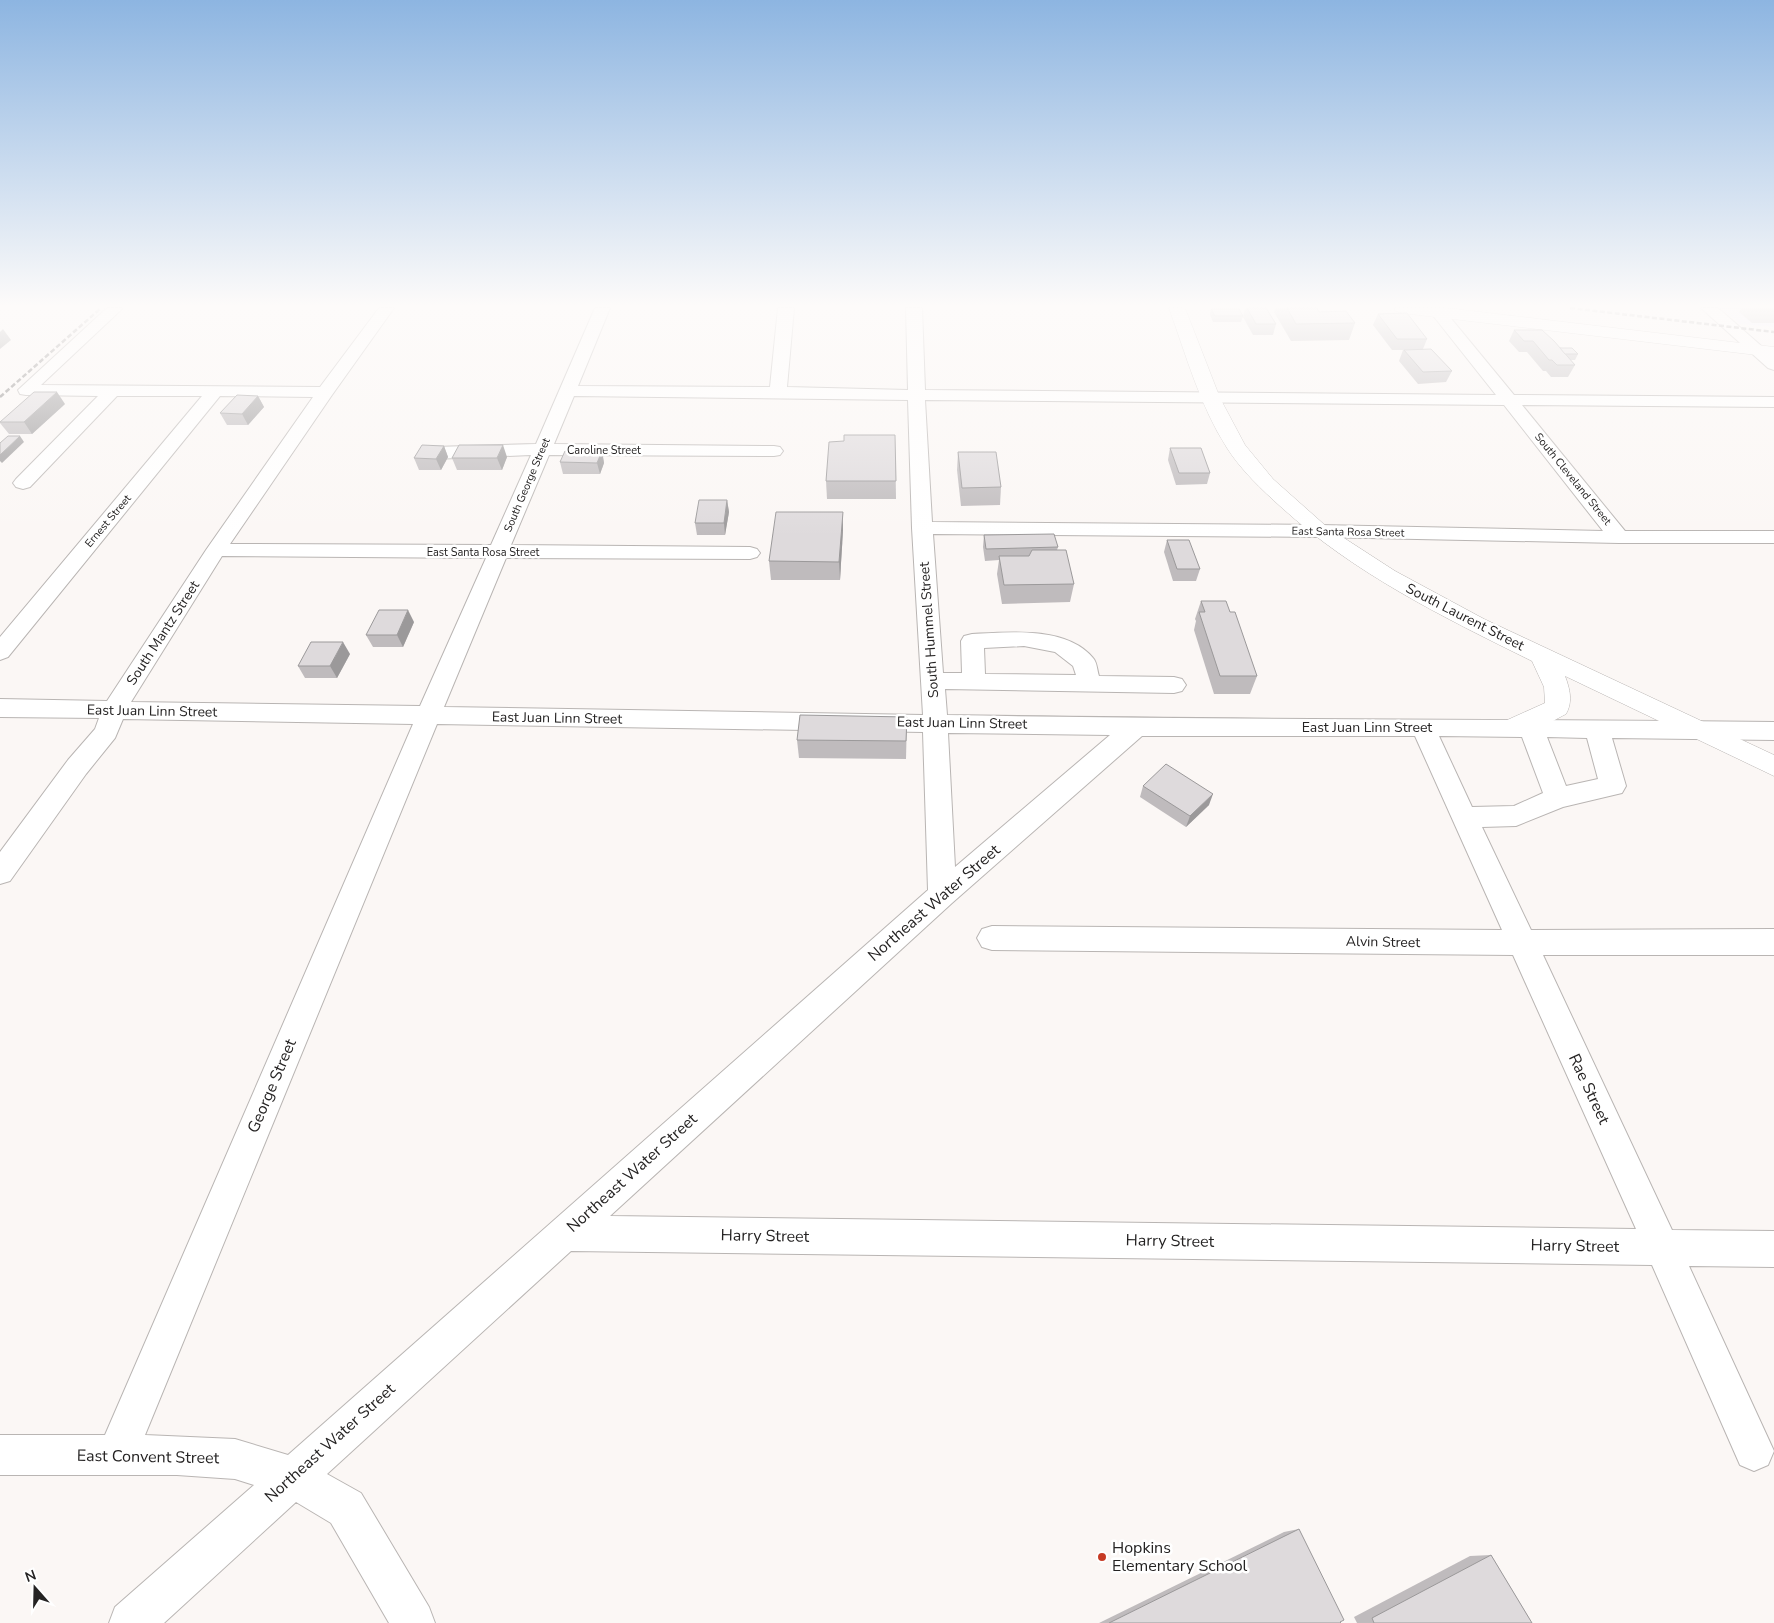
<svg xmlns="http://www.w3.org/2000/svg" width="1774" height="1623" font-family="'Nunito Sans',sans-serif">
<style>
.industrial{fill:#efebfd}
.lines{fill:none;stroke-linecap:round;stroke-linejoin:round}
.minor-casing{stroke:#b9b5b3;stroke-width:2}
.major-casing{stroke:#b9b5b3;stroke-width:1}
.minor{fill:#fff;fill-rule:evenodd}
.major{fill:#fff;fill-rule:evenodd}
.rail{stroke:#858281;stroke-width:2.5;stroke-dasharray:5 2.5;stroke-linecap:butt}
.wall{fill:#bfbbbd}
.shaded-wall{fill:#9b999a}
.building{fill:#dedadc;stroke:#9b999a}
.poi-dot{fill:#c63a24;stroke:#fff;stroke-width:2}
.labels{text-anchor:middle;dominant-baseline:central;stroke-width:5;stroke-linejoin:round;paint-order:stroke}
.far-street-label{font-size:11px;fill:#252323;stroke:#fff}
.street-label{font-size:14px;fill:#252323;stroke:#fff}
.near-street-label{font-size:16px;fill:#252323;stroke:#fff}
.near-poi-label{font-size:16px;fill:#252323;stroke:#fff;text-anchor:start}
</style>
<rect width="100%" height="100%" fill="#fbf7f5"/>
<path class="industrial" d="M1721 308H1774V327L1740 324Z"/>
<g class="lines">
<defs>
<g id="minor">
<path d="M107 308H123L41 385 320 387 379 308H394L332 395 230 544 491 545 531 455 434 459 428 457 425 453 428 449 434 447 536 444 595 308H610L578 386 770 387 778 308H794L787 387 908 390 906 308H922L925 390 1496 395 1431 313 1434 310H1444L1514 395 1774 397V407L1522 405 1625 531H1774V543H1619L1320 537 933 534 943 673H962L961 641 964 636 972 634C1008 632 1067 626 1093 658 1097 662 1097 670 1099 676L1174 677 1182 679 1186 685 1182 691 1174 693 945 689 947 715C1222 720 1498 719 1774 722V740L1612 738 1626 786 1622 793 1563 807 1516 826 1482 827 1531 930 1774 929V955H1543L1672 1230 1774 1231V1267L1689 1266 1774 1451 1768 1465 1754 1471 1740 1465 1652 1265 571 1251 327 1474 361 1493 429 1607 435 1623H389L331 1523 296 1502 164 1623H109L115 1607 254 1485 235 1479 177 1475H0V1435H105L413 724 123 719 115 738 86 774 10 881 0 884V852L68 760 95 729 99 718 0 717V699L107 701 206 550 313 397 220 396 8 657 0 660V637L202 396H117L30 487 23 489 16 487 13 483 16 479 98 396 26 395 20 394 18 390ZM574 396 908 400 912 528 923 715 444 707 506 558 750 559 757 557 760 553 757 549 750 547 511 545 549 455 774 456 780 455 783 451 780 447 774 446 554 444ZM925 400 1504 405 1603 531 1320 525 932 522ZM222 556 486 558 420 706 131 702ZM1024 646 1055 652 1073 666 1076 675 985 674 984 648ZM437 724 923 732 928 890 288 1455 235 1439 145 1435ZM948 733 1110 735 955 867ZM1142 736H1415L1502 930 992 926 982 929 977 938 982 947 992 950 1513 955 1636 1229 610 1216 952 903ZM1439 736 1522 737 1543 793 1514 806 1472 807ZM1547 737 1587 738 1598 779 1566 786Z"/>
<path d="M1701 308H1718L1774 357V370L1768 368Z"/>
</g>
<g id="major">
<path d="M1169 308H1185L1220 398 1245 445 1273 479 1327 527 1395 571 1484 619 1774 755V776L1565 676C1570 689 1573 702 1566 714 1548 723 1524 740 1505 735L1501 728 1505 721 1545 703 1544 687 1532 661C1443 617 1355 574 1281 507 1262 490 1241 470 1227 448 1200 406 1186 355 1169 308Z"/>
<path d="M1394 308H1446L1774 347V357L1402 313 1396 311Z"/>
</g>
</defs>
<use href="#minor" class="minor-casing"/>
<use href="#major" class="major-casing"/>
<use href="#minor" class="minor"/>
<use href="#major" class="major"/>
<g class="rail">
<path d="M1570 308 1774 332"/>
<path d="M0 397 101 308"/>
</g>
</g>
<g class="wall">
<path d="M1245 308H1266L1276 324 1273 335H1253L1243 317Z"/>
<path d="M1275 308H1317L1319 312 1355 323 1349 340 1291 341 1274 312Z"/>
<path d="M1742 308H1774V323H1752L1739 312Z"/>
<path d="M1211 309 1243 316 1241 322H1213L1210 315Z"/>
<path d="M1378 314 1427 339 1423 349 1452 371 1446 382 1418 384 1399 361 1403 350H1392L1373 325Z"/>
<path d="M1514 330 1578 354 1575 360H1570L1575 365 1568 377H1551L1546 371H1543L1527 352H1519L1509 341Z"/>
<path d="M258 396 264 407 248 425H227L220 413Z"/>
<path d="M65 404 32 434H9L0 423V422Z"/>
<path d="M895 435 896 499H827L826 481 844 441Z"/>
<path d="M444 446 448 457 441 470H419L414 458Z"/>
<path d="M1170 448 1210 473 1207 484 1176 485 1168 460Z"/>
<path d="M602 451 604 463 600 474H563L560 462Z"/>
<path d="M958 452 1001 487 1000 505 961 506 957 470Z"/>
<path d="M507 457 502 470H457L452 458Z"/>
<path d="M727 500 729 512 725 535H697L695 523Z"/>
<path d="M843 512V530L840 580H771L769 561Z"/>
<path d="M984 535 1058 547 1057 550 1074 584 1070 602 1002 604 997 574 999 560 985 561 983 547Z"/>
<path d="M1167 540 1200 569 1196 581H1173L1164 552Z"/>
<path d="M1201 601 1230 612 1257 676 1250 694H1214L1194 630 1196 621 1195 619Z"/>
<path d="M414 622 403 647H373L366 635Z"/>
<path d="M350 654 337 678H305L298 666Z"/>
<path d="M907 717 906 759 799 758 797 740Z"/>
<path d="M1143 786 1209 805 1186 827 1140 797Z"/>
<path d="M1299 1529 1341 1623H1099L1284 1532Z"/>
<path d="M1491 1555 1532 1623H1357L1354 1617 1470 1556Z"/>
</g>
<g class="shaded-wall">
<path d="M3 329 11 340 0 349V332Z"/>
<path d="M57 392 65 404 32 434 24 422Z"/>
<path d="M258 396 264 407 248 425 242 414Z"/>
<path d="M20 436 24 442 2 463 0 461V455Z"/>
<path d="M503 445 507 457 502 470 497 458Z"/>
<path d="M444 446 448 457 441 470 436 459Z"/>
<path d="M602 451 604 463 600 474 597 463Z"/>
<path d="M727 500 729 512 725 535 724 523Z"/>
<path d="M843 512V530L840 580 839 562Z"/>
<path d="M408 610 414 622 403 647 397 635Z"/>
<path d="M343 642 350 654 337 678 330 666Z"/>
<path d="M1213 794 1209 805 1186 827 1190 816Z"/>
</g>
<g class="building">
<path d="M1247 308H1266L1276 324H1256Z"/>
<path d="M1287 308H1317L1319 312 1346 311 1355 323 1296 324Z"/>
<path d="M1211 309H1239L1243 316H1215Z"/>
<path d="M1407 313 1427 339H1397L1378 314Z"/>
<path d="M1514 330H1542L1554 341 1575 365H1557L1552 360H1549L1533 341H1524Z"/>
<path d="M1560 348H1572L1578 354H1565Z"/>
<path d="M1431 349 1452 371 1423 372 1404 350Z"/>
<path d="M34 392H57L24 422H0Z"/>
<path d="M237 395 258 396 242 414 220 413Z"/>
<path d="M844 435H895L896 481H826L829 442 844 441Z"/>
<path d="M8 436H20L0 455V443Z"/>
<path d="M422 445 444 446 436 459 414 458Z"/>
<path d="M459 445H503L497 458H452Z"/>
<path d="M1170 448H1201L1210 473H1179Z"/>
<path d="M565 451H602L597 463 560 462Z"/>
<path d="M958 452H996L1001 487 962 488Z"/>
<path d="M699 500H727L724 523H695Z"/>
<path d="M776 512H843L839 562 769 561Z"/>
<path d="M1054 534 1058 547 986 549 984 535Z"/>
<path d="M1167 540H1189L1200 569H1177Z"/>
<path d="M1032 550H1066L1074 584 1004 585 999 556H1029Z"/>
<path d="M1201 601H1226L1230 612H1235L1257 676H1220L1199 612H1205Z"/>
<path d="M379 610H408L397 635H366Z"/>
<path d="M311 642H343L330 666H298Z"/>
<path d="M800 715 907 717 906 741 797 740Z"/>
<path d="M1166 764 1213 794 1190 816 1143 786Z"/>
<path d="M1299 1529 1344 1620 1340 1622 1341 1623H1109Z"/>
<path d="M1491 1555 1532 1623H1374L1372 1618Z"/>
</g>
<linearGradient id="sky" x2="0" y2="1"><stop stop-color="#8db5e1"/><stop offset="0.57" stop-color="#fdfbfa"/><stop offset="1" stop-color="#fdfbfa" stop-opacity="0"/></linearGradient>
<rect width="1774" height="536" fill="url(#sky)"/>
<circle class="poi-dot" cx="1102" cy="1557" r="5"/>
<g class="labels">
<g class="far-street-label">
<text x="604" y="450">Caroline Street</text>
<text transform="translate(1573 479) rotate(51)">South Cleveland Street</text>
<text transform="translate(527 485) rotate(-67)">South George Street</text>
<text transform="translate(108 521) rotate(-50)">Ernest Street</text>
<text transform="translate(1348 532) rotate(1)">East Santa Rosa Street</text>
<text x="483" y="552">East Santa Rosa Street</text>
</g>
<g class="street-label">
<text transform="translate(1465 617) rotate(27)">South Laurent Street</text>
<text transform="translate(929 630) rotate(-94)">South Hummel Street</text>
<text transform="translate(163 633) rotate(-57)">South Mantz Street</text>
<text transform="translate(152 711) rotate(1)">East Juan Linn Street</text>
<text transform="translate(557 718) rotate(1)">East Juan Linn Street</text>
<text transform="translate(962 723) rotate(1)">East Juan Linn Street</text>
<text x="1367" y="727">East Juan Linn Street</text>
<text transform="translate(1383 942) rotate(1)">Alvin Street</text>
</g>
<g class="near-street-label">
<text transform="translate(934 903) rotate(-41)">Northeast Water Street</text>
<text transform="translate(272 1086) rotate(-67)">George Street</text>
<text transform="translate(1589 1089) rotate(65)">Rae Street</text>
<text transform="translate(632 1173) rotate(-42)">Northeast Water Street</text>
<text transform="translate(765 1236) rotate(1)">Harry Street</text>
<text transform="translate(1170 1241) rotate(1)">Harry Street</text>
<text transform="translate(1575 1246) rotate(1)">Harry Street</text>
<text transform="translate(330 1443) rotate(-42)">Northeast Water Street</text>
<text transform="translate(148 1457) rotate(1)">East Convent Street</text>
</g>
<g class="near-poi-label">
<text x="1112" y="1548">Hopkins<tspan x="1112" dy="18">Elementary School</tspan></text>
</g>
</g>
<g transform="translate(35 1588) rotate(340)" stroke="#ffffff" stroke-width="4" paint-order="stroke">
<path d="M0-4L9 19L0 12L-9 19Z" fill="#252323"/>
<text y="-8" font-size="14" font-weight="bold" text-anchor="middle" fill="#252323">N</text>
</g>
</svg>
